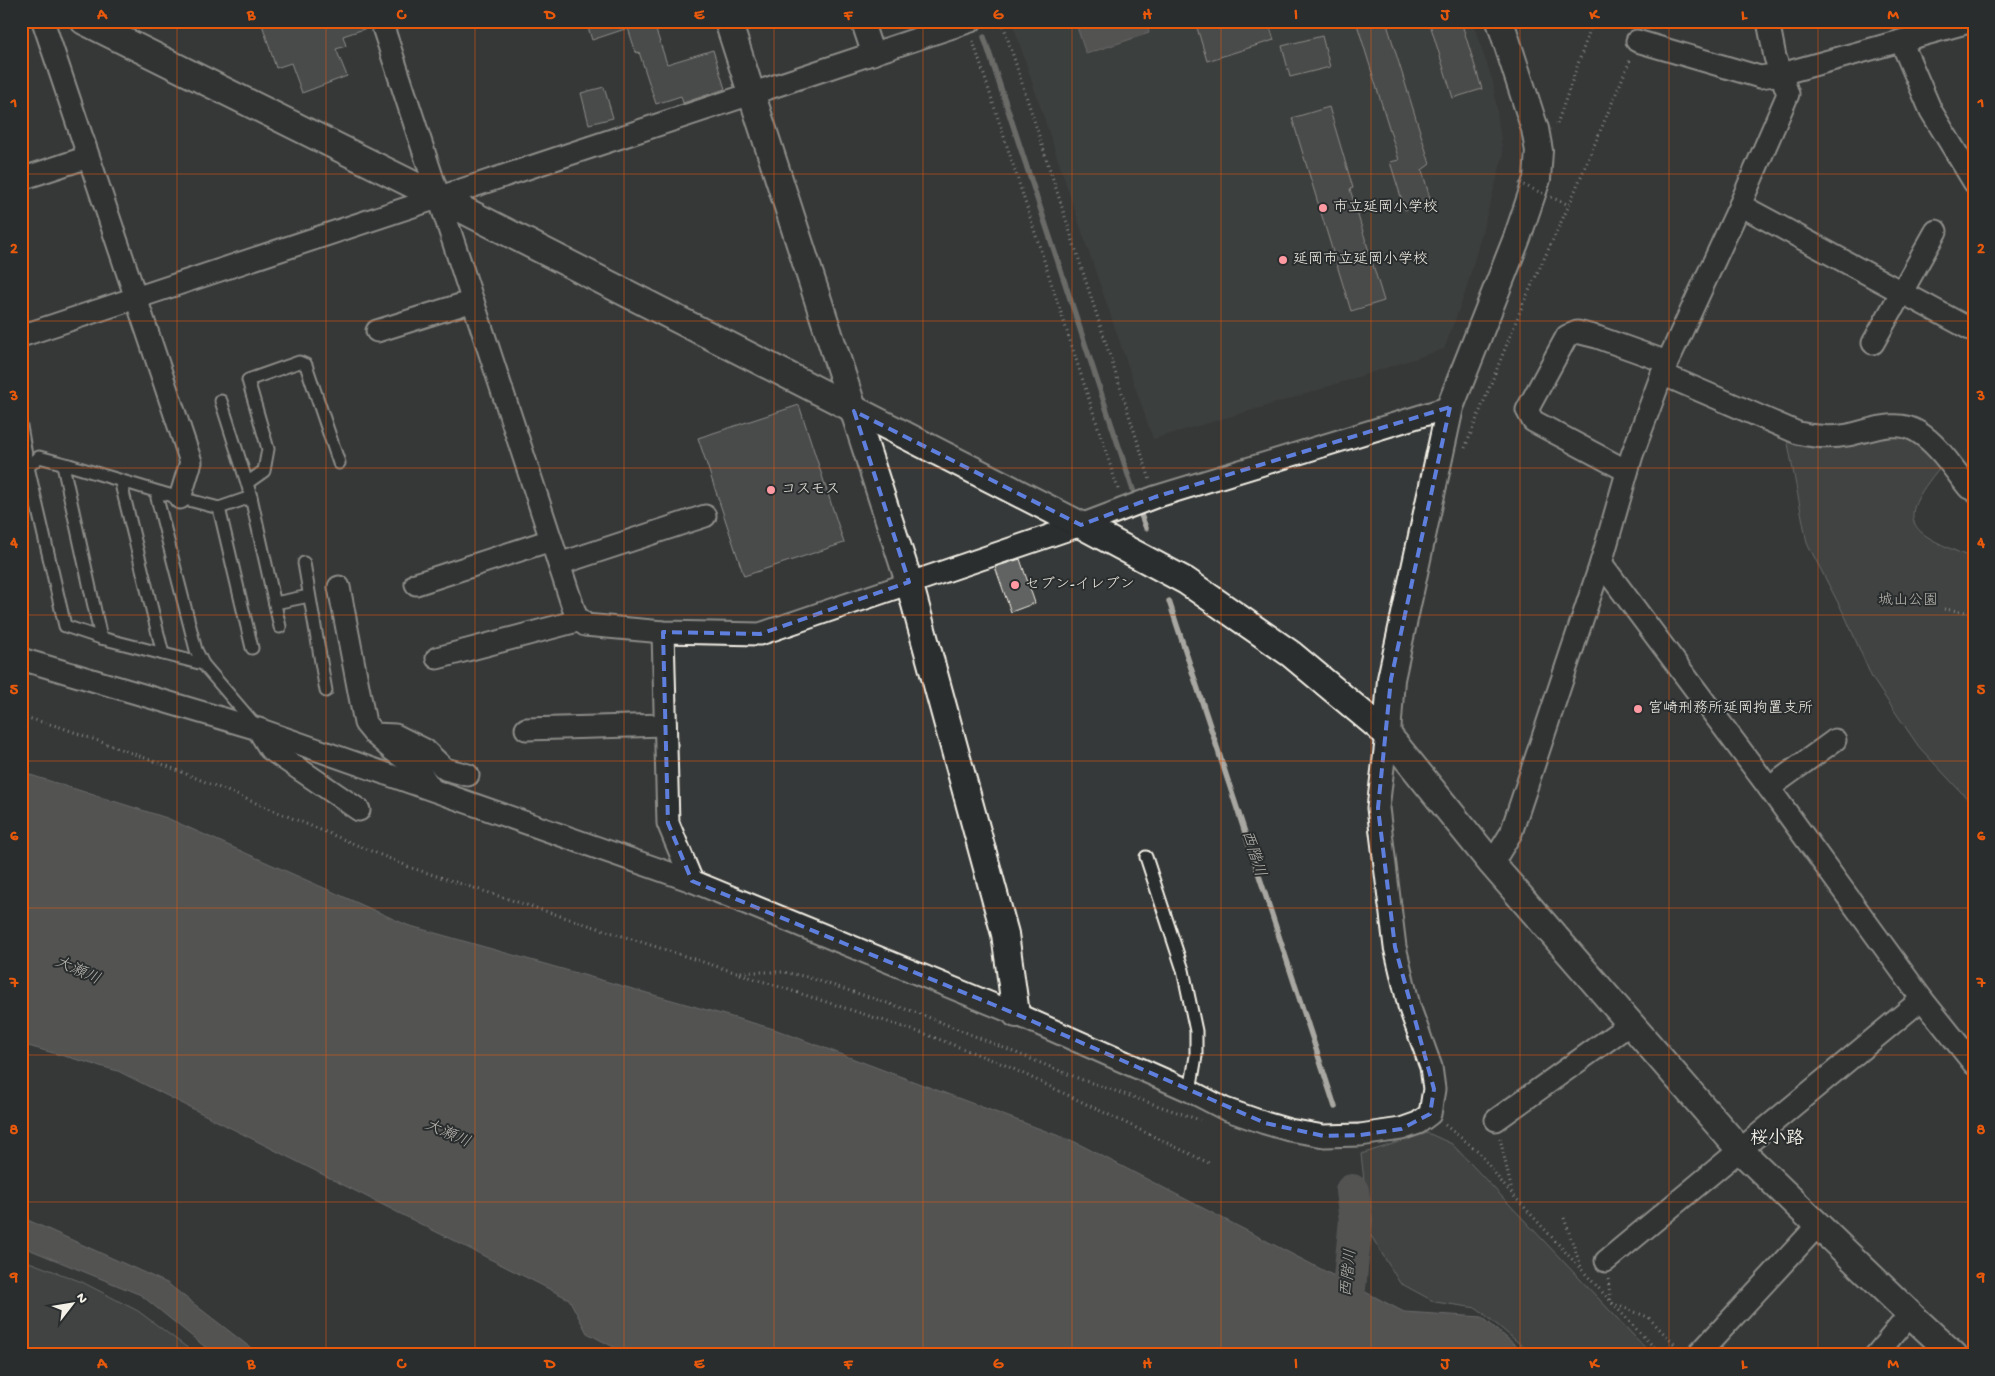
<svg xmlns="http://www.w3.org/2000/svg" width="1995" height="1376" font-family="'Gochi Hand','Klee One',sans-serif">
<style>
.built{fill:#434645}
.green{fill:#4e514f;stroke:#a1a19c}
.water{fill:#757572;stroke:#a8a7a1}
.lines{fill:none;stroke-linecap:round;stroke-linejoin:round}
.stream{stroke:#a8a7a1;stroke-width:5.5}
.river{stroke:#757572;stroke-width:34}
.building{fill:#616362;stroke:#f4f1e8}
.service-casing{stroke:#f4f1e8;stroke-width:15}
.minor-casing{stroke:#f4f1e8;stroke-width:25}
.tertiary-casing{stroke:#f4f1e8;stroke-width:30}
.path{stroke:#f4f1e8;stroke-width:3;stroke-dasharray:1 4;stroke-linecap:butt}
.service{stroke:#2a2d2e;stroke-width:11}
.minor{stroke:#2a2d2e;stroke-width:21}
.tertiary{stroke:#2a2d2e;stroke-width:26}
.path-bridge{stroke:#f4f1e8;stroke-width:3;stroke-dasharray:1 4;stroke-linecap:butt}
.marked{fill:none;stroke:#5e7fdd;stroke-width:4;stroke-dasharray:10 6;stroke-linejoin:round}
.grid{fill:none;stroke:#e8590c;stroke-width:1;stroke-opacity:0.55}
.poi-dot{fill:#ff9aa2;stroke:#2a2d2e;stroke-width:2}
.labels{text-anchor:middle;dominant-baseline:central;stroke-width:4;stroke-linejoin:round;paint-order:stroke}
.poi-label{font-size:15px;fill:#f4f1e8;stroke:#2a2d2e;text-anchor:start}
.park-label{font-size:15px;fill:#bab9b2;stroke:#2a2d2e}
.water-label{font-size:16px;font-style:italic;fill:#b4b3ad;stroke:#2a2d2e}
.quarter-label{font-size:18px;font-weight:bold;fill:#f4f1e8;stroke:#2a2d2e}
.neatline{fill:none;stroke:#e8590c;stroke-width:2}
.grid-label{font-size:16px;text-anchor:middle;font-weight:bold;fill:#e8590c}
</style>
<rect width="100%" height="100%" fill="#363939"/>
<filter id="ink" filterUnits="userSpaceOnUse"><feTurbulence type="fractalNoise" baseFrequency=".02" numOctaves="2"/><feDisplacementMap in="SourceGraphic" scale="10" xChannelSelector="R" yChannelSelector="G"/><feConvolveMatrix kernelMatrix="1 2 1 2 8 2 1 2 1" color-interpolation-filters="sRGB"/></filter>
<g filter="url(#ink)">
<path class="built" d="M1022 21H1472L1493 82 1503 156 1466 290 1444 349 1293 398 1153 439 1081 229 1013 24Z"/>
<g class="green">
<path d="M1786 433H1869L1918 437 1941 466C1890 527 1913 532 1974 559V806L1919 747 1872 678 1846 618 1807 543Z"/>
<path d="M1428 1133 1452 1144 1652 1355H1533L1477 1308 1435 1302 1400 1283 1370 1234 1361 1154Z"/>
<path d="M21 1259 82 1282 138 1311 197 1355H21Z"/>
</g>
<g class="water">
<path d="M1075 21H1146L1149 33 1086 54Z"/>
<path d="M21 772 167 818 407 925 774 1029 1075 1142 1404 1312 1482 1317 1527 1355H629L587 1333 569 1299 118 1071 21 1044Z"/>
<path d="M21 1217 167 1283 260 1355H215L141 1295 21 1246Z"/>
</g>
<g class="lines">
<g class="stream">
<path d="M984 37 1136 499"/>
<path d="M1141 515 1146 528"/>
<path d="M1169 601 1335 1107"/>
</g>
<path class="river" d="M1342 1355 1356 1220 1352 1191"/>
</g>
<g class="building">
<path d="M261 21H369L370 27 343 36 346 46 336 49 347 76 302 93 291 63 276 68Z"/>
<path d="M586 21H653L667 64 713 50 725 89 683 103 681 96 656 104 639 52 636 53 628 28 592 40Z"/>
<path d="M1195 21H1268L1274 40 1207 61Z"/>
<path d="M1356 21H1386L1430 164 1422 170 1431 202 1405 210 1390 162 1399 160Z"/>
<path d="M1429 21H1461L1482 89 1453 98Z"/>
<path d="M1322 36 1330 67 1290 77 1282 46Z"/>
<path d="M604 87 613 118 589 124 581 93Z"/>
<path d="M1329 107 1353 188 1350 189 1384 301 1351 311 1292 118Z"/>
<path d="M799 405 844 543 744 576 698 438Z"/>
<path d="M1020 559 1035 603 1011 612 995 567Z"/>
</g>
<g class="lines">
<defs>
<g id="service">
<path d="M221 401 247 483"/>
<path d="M21 426 28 467"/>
<path d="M69 465 39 457 28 467 65 626 101 638 203 664"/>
<path d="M127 483 122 488 163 654"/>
<path d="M251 497 247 483 264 471 268 449 248 380 299 362 306 365 339 463"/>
<path d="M219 508 252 648"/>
<path d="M304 563 326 691"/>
<path d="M275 603 309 596"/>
<path d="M101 638 64 470 69 465 162 493"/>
<path d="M256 726 203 664 196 650 157 498 162 493 219 508 251 497 280 627"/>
<path d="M1146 857 1183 970 1196 1031V1056L1190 1091"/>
</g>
<g id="minor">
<path d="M43 21 191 462 180 498"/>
<path d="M381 21 576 616 585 625 663 632 760 634 1081 525 1155 497 1450 407"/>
<path d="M862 21 873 54"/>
<path d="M1637 41 1760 77 1781 74 1973 21"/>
<path d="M1901 41 1931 111 1974 182"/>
<path d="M21 179 88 157"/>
<path d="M1740 205 1970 329"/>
<path d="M377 331 473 301"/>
<path d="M21 336 971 21"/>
<path d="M1873 343 1936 231"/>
<path d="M1662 374 1798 433C1814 437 1831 438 1848 435 1869 431 1897 418 1918 432 1939 445 1954 470 1969 488L1974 490"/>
<path d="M1627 471 1533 421 1527 410 1567 336 1577 332 1597 337 1667 362"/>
<path d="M1601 563 1769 788 1922 999 1974 1064"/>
<path d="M559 564 705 516"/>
<path d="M416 584 551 540"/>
<path d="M339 587 365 723 374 734 391 749 417 768 431 788"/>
<path d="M663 632 668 823 692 881"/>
<path d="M437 658 581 620"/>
<path d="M21 659 258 729 692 881 1016 1014 1190 1091 1225 1109 1265 1123 1289 1130 1324 1136 1360 1135 1401 1129 1418 1123 1430 1114 1434 1089 1431 1067 1409 1006 1395 947 1378 808 1387 734"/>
<path d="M258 729 270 749 359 810"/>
<path d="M526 729 665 725"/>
<path d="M374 734 395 735 425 750 445 769 468 775"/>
<path d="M1769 788 1835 740"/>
<path d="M1492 864 1511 833 1601 563 1632 455 1662 374 1740 205 1788 94 1775 57 1768 21"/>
<path d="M1496 1120 1630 1024"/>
<path d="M1606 1261 1922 999"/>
<path d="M1698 1355 1818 1225"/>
<path d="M1876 1355 1910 1314"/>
</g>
<g id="tertiary">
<path d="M84 21 440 198 1081 525 1186 581 1291 654 1387 734 1492 864 1741 1151 1910 1314 1954 1355"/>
<path d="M728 21 909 582 1005 934 1016 1014"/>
<path d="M1387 734 1391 679 1450 407 1517 238 1537 179 1539 151 1535 129 1500 21"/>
</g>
</defs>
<use href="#service" class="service-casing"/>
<use href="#minor" class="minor-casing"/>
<use href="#tertiary" class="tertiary-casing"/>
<g class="path">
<path d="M1002 21 1150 480"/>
<path d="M973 41 1119 492"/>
<path d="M1557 124 1593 21"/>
<path d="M1465 448 1523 304 1569 205 1631 58"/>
<path d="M1944 609 1974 613"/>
<path d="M21 716 60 727 167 766 412 868 734 972H784L807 977 918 1013 1080 1079 1200 1120"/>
<path d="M740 974 928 1035 1005 1065 1211 1164"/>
<path d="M1445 1125 1478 1151 1503 1184 1638 1331 1662 1355"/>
<path d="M1500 1138 1512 1192"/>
<path d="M1564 1218 1581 1267"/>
<path d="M1608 1279 1611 1303 1648 1317 1680 1350"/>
</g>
<use href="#service" class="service"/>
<use href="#minor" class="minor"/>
<use href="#tertiary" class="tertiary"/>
<path class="path-bridge" d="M1519 183 1569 205"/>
</g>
</g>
<path d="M0 0H1995V1376H0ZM1450 407 1391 679 1378 808 1395 947 1434 1089 1430 1114 1401 1129 1360 1135 1324 1136 1265 1123 1016 1014 692 881 668 823 663 632 760 634 909 582 854 411 1081 525 1155 497Z" fill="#363939" fill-opacity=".55" fill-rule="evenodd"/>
<path class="marked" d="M1450 407 1391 679 1378 808 1395 947 1434 1089 1430 1114 1401 1129 1360 1135 1324 1136 1265 1123 1016 1014 692 881 668 823 663 632 760 634 909 582 854 411 1081 525 1155 497Z"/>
<path class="grid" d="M177 21V1355M326 21V1355M475 21V1355M624 21V1355M774 21V1355M923 21V1355M1072 21V1355M1221 21V1355M1371 21V1355M1520 21V1355M1669 21V1355M1818 21V1355M21 174H1974M21 321H1974M21 468H1974M21 615H1974M21 761H1974M21 908H1974M21 1055H1974M21 1202H1974"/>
<g class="poi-dot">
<circle cx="1323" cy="208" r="5"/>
<circle cx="1283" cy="260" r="5"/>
<circle cx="771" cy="490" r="5"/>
<circle cx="1015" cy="585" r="5"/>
<circle cx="1638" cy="709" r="5"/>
</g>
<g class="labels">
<g class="poi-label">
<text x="1333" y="208">市立延岡小学校</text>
<text x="1293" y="260">延岡市立延岡小学校</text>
<text x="781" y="490">コスモス</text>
<text x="1025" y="585">セブン-イレブン</text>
<text x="1648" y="709">宮崎刑務所延岡拘置支所</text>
</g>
<g class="park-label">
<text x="1908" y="601">城山公園</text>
</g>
<g class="water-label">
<text transform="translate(1252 854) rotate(72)">西階川</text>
<text transform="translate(77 972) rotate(24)">大瀬川</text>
<text transform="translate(447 1135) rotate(24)">大瀬川</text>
<text transform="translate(1350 1273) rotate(-84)">西階川</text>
</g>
<g class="quarter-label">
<text x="1777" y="1139">桜小路</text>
</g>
</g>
<rect width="1995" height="1376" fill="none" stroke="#2a2d2e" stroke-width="55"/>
<g transform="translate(72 1304) rotate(59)" stroke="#2a2d2e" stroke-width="4" paint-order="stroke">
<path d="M0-4L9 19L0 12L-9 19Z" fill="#f4f1e8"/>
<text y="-8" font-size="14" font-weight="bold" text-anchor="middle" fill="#f4f1e8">N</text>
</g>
<rect x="28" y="28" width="1940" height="1320" class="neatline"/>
<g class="grid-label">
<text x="102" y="19">A</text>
<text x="251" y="19">B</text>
<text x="401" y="19">C</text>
<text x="550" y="19">D</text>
<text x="699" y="19">E</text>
<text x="848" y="19">F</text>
<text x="998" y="19">G</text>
<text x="1147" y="19">H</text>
<text x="1296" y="19">I</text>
<text x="1445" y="19">J</text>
<text x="1594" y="19">K</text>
<text x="1744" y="19">L</text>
<text x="1893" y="19">M</text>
<text x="14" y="107">1</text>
<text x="1981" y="107">1</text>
<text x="14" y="253">2</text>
<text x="1981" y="253">2</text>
<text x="14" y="400">3</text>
<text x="1981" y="400">3</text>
<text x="14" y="547">4</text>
<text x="1981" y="547">4</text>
<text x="14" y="694">5</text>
<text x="1981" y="694">5</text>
<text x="14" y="840">6</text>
<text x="1981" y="840">6</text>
<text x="14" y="987">7</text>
<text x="1981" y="987">7</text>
<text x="14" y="1134">8</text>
<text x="1981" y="1134">8</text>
<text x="14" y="1281">9</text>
<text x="1981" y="1281">9</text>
<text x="102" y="1368">A</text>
<text x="251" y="1368">B</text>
<text x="401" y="1368">C</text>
<text x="550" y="1368">D</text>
<text x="699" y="1368">E</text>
<text x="848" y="1368">F</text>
<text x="998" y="1368">G</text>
<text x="1147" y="1368">H</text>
<text x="1296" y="1368">I</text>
<text x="1445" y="1368">J</text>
<text x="1594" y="1368">K</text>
<text x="1744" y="1368">L</text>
<text x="1893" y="1368">M</text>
</g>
</svg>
